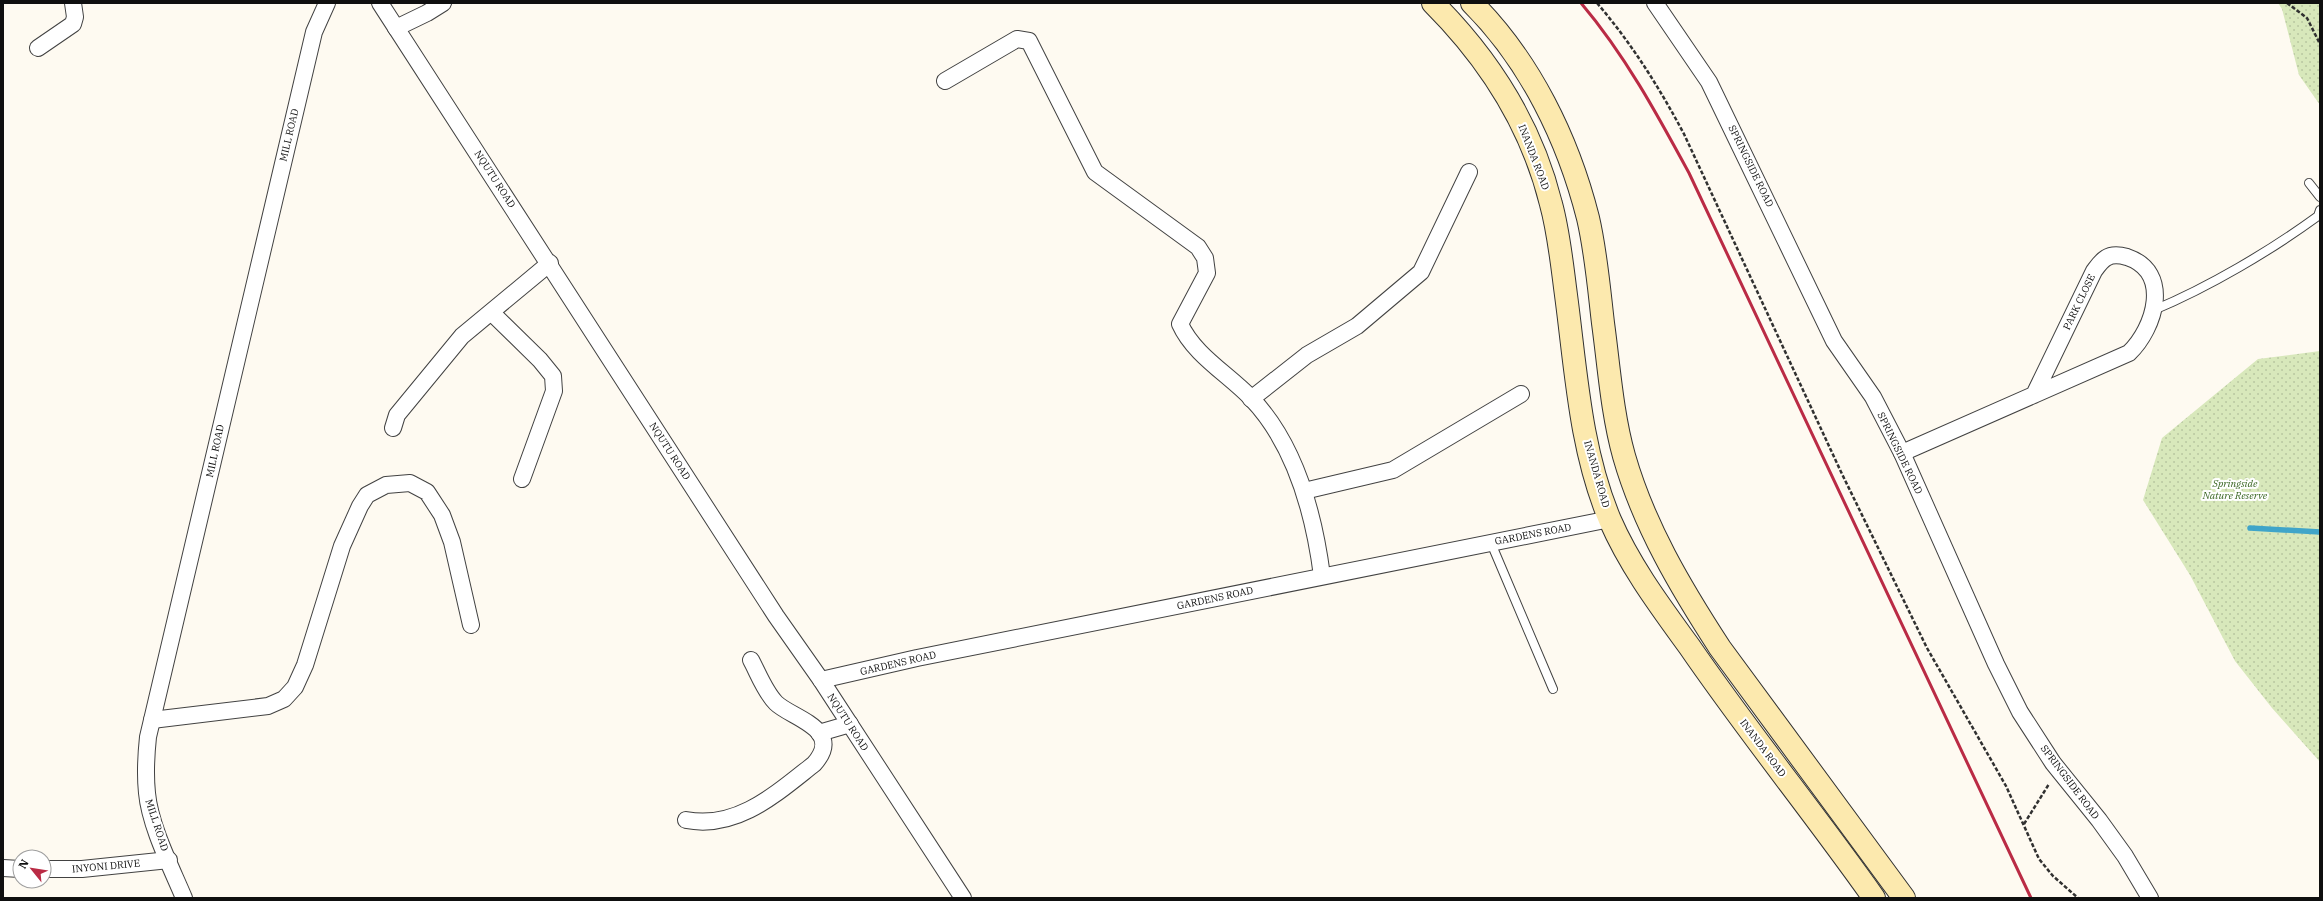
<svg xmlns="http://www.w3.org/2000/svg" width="2323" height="901" font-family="'IBM Plex Serif',serif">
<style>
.park{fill:url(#park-dots)}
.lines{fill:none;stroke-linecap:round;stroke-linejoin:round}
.stream{stroke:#40a5c9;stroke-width:5.5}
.lane-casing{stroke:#424242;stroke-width:10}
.street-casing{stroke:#424242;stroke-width:18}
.secondary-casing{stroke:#313131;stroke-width:24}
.path{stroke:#313131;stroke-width:2.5;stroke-dasharray:4 2;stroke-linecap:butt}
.lane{stroke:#fff;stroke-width:8}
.street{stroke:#fff;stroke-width:16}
.secondary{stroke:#fce9ae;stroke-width:22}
.rail{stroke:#ba2b45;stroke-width:3}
.labels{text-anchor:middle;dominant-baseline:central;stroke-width:4;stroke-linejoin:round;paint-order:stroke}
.street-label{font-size:10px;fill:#0f0f0f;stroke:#fff}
.park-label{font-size:10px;font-style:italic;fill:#386521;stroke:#fff}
</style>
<defs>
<pattern id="park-dots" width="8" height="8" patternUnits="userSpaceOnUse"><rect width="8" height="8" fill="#d8e8bb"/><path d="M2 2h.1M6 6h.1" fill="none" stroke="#b8c6a0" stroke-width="1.8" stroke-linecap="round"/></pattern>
</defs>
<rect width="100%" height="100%" fill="#fefaf1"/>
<g class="park">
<path d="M2278 3H2320V105L2299 75 2282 9Z"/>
<path d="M2320 351V762L2272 708 2235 661 2190 575 2143 500 2162 438 2258 359Z"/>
</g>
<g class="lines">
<path class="stream" d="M2250 528 2320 532"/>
<defs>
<g id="lane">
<path d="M2309 183 2320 197"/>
<path d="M2154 310C2209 287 2270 251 2318 216L2320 210"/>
<path d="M1491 543 1553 689"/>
</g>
<g id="street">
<path d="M380 3 776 616 821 680 963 898"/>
<path d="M1655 3 1709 82 1834 341 1873 397 1902 453 1996 664 2020 712 2053 763 2099 820 2125 856 2150 898"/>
<path d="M396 28 427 13 443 3"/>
<path d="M38 48 73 24 75 17 73 3"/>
<path d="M945 81 1017 39 1029 41 1095 172 1198 247 1205 258 1207 273 1180 324C1194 355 1228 374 1251 398 1296 445 1314 514 1322 576"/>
<path d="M492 313 540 360 553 376 554 391 522 479"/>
<path d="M1251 399 1307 355 1357 326 1421 272 1469 172"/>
<path d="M393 428 397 415 462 336 550 263"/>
<path d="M1902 453 2129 353C2155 328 2172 272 2127 257 2120 255 2112 254 2106 258 2101 261 2097 267 2094 271L2034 395"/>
<path d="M1304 491 1393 470 1521 394"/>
<path d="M821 680 917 658 1610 519"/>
<path d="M152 720 268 706 284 699 295 687 305 665 342 546 360 506 367 495 386 485 410 483 427 492 442 515 452 542 471 625"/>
<path d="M819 733 850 724"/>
<path d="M686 820C737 830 777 793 814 764 845 729 791 718 776 703 765 692 758 673 751 660"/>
<path d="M3 868 20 869"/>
<path d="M44 869H82L169 860"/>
<path d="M184 898C171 867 150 826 147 793 145 774 146 756 148 737L314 32 327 3"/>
</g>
<g id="secondary">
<path d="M1433 3C1489 59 1532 127 1551 204 1559 233 1562 265 1566 295 1576 370 1580 449 1610 520 1630 566 1660 606 1689 646 1748 732 1814 813 1874 898"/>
<path d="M1472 3C1530 61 1568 139 1588 218 1596 252 1599 289 1603 323 1609 367 1612 413 1624 456 1644 526 1681 588 1720 648L1904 898"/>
</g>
</defs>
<use href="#lane" class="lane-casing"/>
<use href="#street" class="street-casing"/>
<use href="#secondary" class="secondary-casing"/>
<g class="path">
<path d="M1597 3C1632 44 1659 87 1684 134L1842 474 1927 648 2006 786 2039 859 2053 876 2078 898"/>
<path d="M2287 3 2307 18 2320 44"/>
<path d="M2024 824 2049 784"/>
</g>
<use href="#lane" class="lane"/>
<use href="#street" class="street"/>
<use href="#secondary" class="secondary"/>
<path class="rail" d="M1581 3C1625 55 1657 114 1689 173L2031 898"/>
</g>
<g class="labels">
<g class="street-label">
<text transform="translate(289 135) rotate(-77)">MILL ROAD</text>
<text transform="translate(1534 157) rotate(69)">INANDA ROAD</text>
<text transform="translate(1751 166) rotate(64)">SPRINGSIDE ROAD</text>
<text transform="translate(495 179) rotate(57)">NQUTU ROAD</text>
<text transform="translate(2079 302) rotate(-64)">PARK CLOSE</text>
<text transform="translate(215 451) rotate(-78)">MILL ROAD</text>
<text transform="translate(670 451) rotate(57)">NQUTU ROAD</text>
<text transform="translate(1900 453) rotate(64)">SPRINGSIDE ROAD</text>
<text transform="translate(1597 474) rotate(74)">INANDA ROAD</text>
<text transform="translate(1533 534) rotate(-11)">GARDENS ROAD</text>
<text transform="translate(1215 598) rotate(-12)">GARDENS ROAD</text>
<text transform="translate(898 663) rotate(-13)">GARDENS ROAD</text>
<text transform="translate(848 722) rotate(57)">NQUTU ROAD</text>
<text transform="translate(1763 748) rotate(53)">INANDA ROAD</text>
<text transform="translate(2070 782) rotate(53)">SPRINGSIDE ROAD</text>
<text transform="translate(157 825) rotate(72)">MILL ROAD</text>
<text transform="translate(106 866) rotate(-5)">INYONI DRIVE</text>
</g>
<g class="park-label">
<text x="2235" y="483">Springside<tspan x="2235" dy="12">Nature Reserve</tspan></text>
</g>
</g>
<rect width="2323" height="901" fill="none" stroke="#0f0f0f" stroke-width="8"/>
<g transform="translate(32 869) rotate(300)"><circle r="19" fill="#ffffff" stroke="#9f9f9f"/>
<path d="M0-3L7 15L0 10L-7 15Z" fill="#ba2b45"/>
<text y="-6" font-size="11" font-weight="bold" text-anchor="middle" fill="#0f0f0f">N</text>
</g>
</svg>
